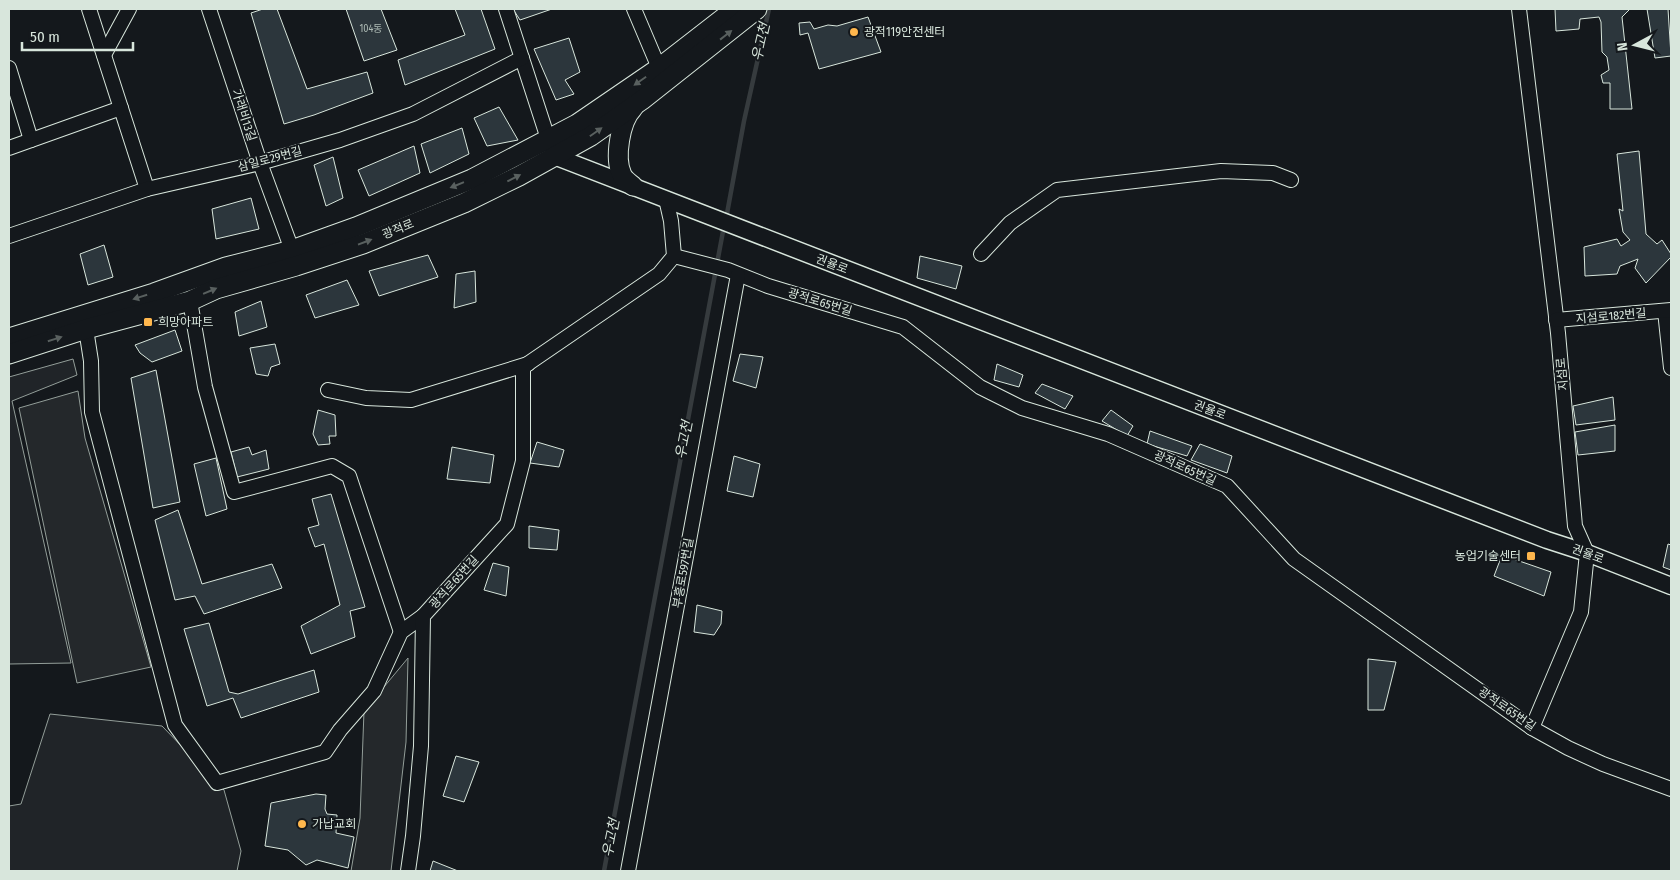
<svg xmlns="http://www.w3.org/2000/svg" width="1680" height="880" font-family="'Fira Sans Condensed','Noto Sans KR',sans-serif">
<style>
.green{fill:#202428;stroke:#939e99}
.parking{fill:#24282b;stroke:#939e99}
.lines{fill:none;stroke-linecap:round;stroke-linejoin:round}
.stream{stroke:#363b3e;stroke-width:4.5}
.building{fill:#2c363c;stroke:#d8e6dc}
.minor-casing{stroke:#d8e6dc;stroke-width:16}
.tertiary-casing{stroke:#d8e6dc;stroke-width:19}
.secondary-casing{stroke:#d8e6dc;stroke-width:21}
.minor{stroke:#14181c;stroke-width:14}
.tertiary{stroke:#14181c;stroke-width:16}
.secondary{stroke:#14181c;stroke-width:19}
.oneway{fill:#59605f}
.poi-dot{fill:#ffb74d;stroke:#14181c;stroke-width:2}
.labels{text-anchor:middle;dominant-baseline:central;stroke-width:4;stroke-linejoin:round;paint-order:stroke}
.number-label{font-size:10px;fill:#adbab4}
.poi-label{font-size:12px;fill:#d8e6dc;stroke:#14181c;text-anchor:start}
.street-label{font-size:12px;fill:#d8e6dc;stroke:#14181c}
.water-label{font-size:14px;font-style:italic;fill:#d8e6dc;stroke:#14181c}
</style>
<rect width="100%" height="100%" fill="#14181c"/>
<g class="green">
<path d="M73 359 77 375 12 401 71 663 9 664V377Z"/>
<path d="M50 714 162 726 224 790 241 851 237 871H9V806L21 804Z"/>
</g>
<g class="parking">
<path d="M78 391 85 438 151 667 77 683 19 408Z"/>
<path d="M408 658 406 742 391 871H351L360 818 364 711Z"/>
</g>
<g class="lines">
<g class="stream">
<path d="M726 219 744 121 769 9"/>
<path d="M604 871 724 226"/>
</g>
</g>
<g class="building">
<path d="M263 9H277L307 89 367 72 373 93 314 115 284 124 251 13Z"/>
<path d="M346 9H381L397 50 364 61Z"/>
<path d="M455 9H481L495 49 405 85 398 60 465 35Z"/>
<path d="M513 9H552L520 20Z"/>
<path d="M1555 9H1630L1622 17 1632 109H1610V83H1603L1601 75 1609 70 1607 57 1602 52 1601 22 1599 17 1580 19 1579 29 1556 31Z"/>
<path d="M1647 9H1668L1671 56 1655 58Z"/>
<path d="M868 17 881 52 819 69 808 33 800 35 799 23 810 22 814 29 828 25 837 26Z"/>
<path d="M569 38 580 72 565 80 574 94 556 100 534 49Z"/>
<path d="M499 107 518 140 487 146 474 118Z"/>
<path d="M462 128 469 154 430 173 421 144Z"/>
<path d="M414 146 420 173 369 196 358 170Z"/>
<path d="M1639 151 1646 234 1657 244 1662 240 1671 254V257L1646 283 1635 268 1638 259 1620 266 1617 274 1585 276 1584 247 1617 239 1621 246 1630 240 1623 232 1619 209 1623 211 1617 154Z"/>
<path d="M333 157 343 198 326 206 314 165Z"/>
<path d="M251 198 259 229 216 239 212 209Z"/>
<path d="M104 245 113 277 88 285 80 254Z"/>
<path d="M428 255 438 277 379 296 369 271Z"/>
<path d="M920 256 962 266 956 289 917 278Z"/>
<path d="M475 271 476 302 454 308 456 274Z"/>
<path d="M347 280 359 305 315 318 306 295Z"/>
<path d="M261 301 267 327 239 336 235 312Z"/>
<path d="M175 330 182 351 152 362 140 353 135 345Z"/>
<path d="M275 344 280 364 271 367 268 376 256 374 250 348Z"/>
<path d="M740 354 763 357 756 388 733 381Z"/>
<path d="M997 364 1023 375 1019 387 994 380Z"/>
<path d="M156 370 180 502 153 508 131 378Z"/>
<path d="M1042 384 1073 396 1065 409 1035 393Z"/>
<path d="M1613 397 1615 420 1576 425 1573 406Z"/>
<path d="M318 410 335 415 336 436H329L330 444 318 445 313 434Z"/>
<path d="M1111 410 1133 426 1127 436 1102 421Z"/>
<path d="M1615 425V451L1578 455 1575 432Z"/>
<path d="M1150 431 1192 446 1187 456 1147 444Z"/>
<path d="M537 442 564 450 559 467 530 463Z"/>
<path d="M1200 444 1232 456 1227 473 1191 460Z"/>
<path d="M249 447 252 455 266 450 269 469 237 477 231 452Z"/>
<path d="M452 447 494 455 490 483 447 479Z"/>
<path d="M734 456 760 464 753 497 727 491Z"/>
<path d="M216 458 227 509 206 516 194 464Z"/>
<path d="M331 494 365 607 350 611 355 637 311 654 301 626 340 605 324 544 315 547 308 528 319 525 312 499Z"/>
<path d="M178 510 202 584 272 564 282 588 204 614 195 596 175 600 155 520Z"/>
<path d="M529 526 559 530 557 550 529 548Z"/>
<path d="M1668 544 1671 545V570L1663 567Z"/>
<path d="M1502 555 1551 572 1544 596 1494 576Z"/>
<path d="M493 563 509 567 506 596 484 590Z"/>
<path d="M697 605 722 611 721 624 714 635 694 632Z"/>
<path d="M209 623 229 692 238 694 314 670 319 692 241 718 233 698 207 706 184 629Z"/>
<path d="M1368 659 1396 662 1384 710H1368Z"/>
<path d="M456 756 479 762 464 802 443 796Z"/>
<path d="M316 794 326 795 325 809 327 814 337 815 336 833 354 837 348 868 317 860 306 865 288 850 265 846 271 803Z"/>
<path d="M433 861 458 871H430Z"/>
</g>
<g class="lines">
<defs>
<g id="minor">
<path d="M89 9 147 189"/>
<path d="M209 9 260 163 292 250"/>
<path d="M506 9 551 148"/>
<path d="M634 9 659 68"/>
<path d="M1519 9 1558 333 1575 526 1587 553 1581 612 1532 728"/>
<path d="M104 55 129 9"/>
<path d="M9 68 31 140"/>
<path d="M9 148 121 108"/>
<path d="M9 236 147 189 260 163 340 140 413 114 522 58"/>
<path d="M981 254 1010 223 1057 190 1221 171 1273 173 1291 180"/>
<path d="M674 256 728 270 768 286 903 327 980 387 1022 408 1108 434 1227 486 1294 559 1532 728 1568 748 1603 764 1671 789"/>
<path d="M190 301 205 387 234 492 332 466 349 476 401 632"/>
<path d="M1665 311 1671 368"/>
<path d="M1556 320 1671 310"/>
<path d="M86 329 91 361 92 412 175 725 217 783 325 752 340 730 374 691 401 632 423 616"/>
<path d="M328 390 366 398 411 400 528 364"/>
<path d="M408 871 413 836 421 746 423 616 507 524 523 461V367L659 274 674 256 671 221 666 199"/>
<path d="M628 871 738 275"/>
</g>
<path id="tertiary" d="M554 156 1547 540 1587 553 1671 586"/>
<g id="secondary">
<path d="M633 186C629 183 624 179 622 175 614 158 620 121 633 108"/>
<path d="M9 338 154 293 226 267 292 250 356 227 472 179 577 124 659 68 735 9"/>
<path d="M9 354 86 329 190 301 216 289 296 266 363 244 464 203 519 176 591 136 642 100 757 9"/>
</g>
</defs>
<use href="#minor" class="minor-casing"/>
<use href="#tertiary" class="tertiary-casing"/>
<use href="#secondary" class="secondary-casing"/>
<use href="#minor" class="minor"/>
<use href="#tertiary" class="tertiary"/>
<use href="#secondary" class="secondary"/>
</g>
<defs><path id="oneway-solid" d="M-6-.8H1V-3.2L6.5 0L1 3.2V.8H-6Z" transform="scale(1.25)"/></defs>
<g class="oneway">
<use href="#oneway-solid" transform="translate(726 35) rotate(-38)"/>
<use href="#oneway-solid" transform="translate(640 81) rotate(145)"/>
<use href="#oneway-solid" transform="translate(596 132) rotate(-35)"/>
<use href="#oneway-solid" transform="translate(514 178) rotate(-27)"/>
<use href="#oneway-solid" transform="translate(457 185) rotate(158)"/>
<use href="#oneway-solid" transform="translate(365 242) rotate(-21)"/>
<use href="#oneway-solid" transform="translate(210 291) rotate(-23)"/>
<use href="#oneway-solid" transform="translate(140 297) rotate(163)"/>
<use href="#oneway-solid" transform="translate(55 339) rotate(-17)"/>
</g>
<g class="poi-dot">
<circle cx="854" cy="32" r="5"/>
<rect x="143" y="317" width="10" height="10" rx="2.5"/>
<rect x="1526" y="551" width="10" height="10" rx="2.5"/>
<circle cx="302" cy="824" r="5"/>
</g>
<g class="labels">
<g class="number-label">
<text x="371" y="29">104동</text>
</g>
<g class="poi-label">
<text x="864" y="32">광적119안전센터</text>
<text x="158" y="322">희망아파트</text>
<text x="1521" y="556" text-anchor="end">농업기술센터</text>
<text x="312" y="824">가납교회</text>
</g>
<g class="street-label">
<text transform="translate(244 115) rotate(72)">가래비13길</text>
<text transform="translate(270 159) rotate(-15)">삼일로29번길</text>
<text transform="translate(398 229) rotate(-22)">광적로</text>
<text transform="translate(832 264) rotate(21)">권율로</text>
<text transform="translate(820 302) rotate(17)">광적로65번길</text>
<text transform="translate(1611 316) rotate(-5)">지섬로182번길</text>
<text transform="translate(1562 374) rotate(-95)">지섬로</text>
<text transform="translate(1210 410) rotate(21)">권율로</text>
<text transform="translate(1185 468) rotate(24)">광적로65번길</text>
<text transform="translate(1588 554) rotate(20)">권율로</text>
<text transform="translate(683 573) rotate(-80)">부흥로597번길</text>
<text transform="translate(454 582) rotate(-48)">광적로65번길</text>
<text transform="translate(1507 709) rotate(35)">광적로65번길</text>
</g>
<g class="water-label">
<text transform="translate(761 42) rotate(-77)">우고천</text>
<text transform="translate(684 440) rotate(-79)">우고천</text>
<text transform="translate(611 838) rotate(-79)">우고천</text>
</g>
</g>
<rect width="1680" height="880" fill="none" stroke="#d8e6dc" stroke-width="20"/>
<g transform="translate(1635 45) rotate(263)" stroke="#14181c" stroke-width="4" paint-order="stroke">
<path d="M0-4L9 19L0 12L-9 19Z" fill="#d8e6dc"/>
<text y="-8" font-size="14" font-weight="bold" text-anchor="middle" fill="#d8e6dc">N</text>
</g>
<path d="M22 42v8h111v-8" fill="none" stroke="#d8e6dc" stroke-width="2.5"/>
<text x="30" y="42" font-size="15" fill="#d8e6dc" stroke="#14181c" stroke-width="4" paint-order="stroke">50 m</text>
</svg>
